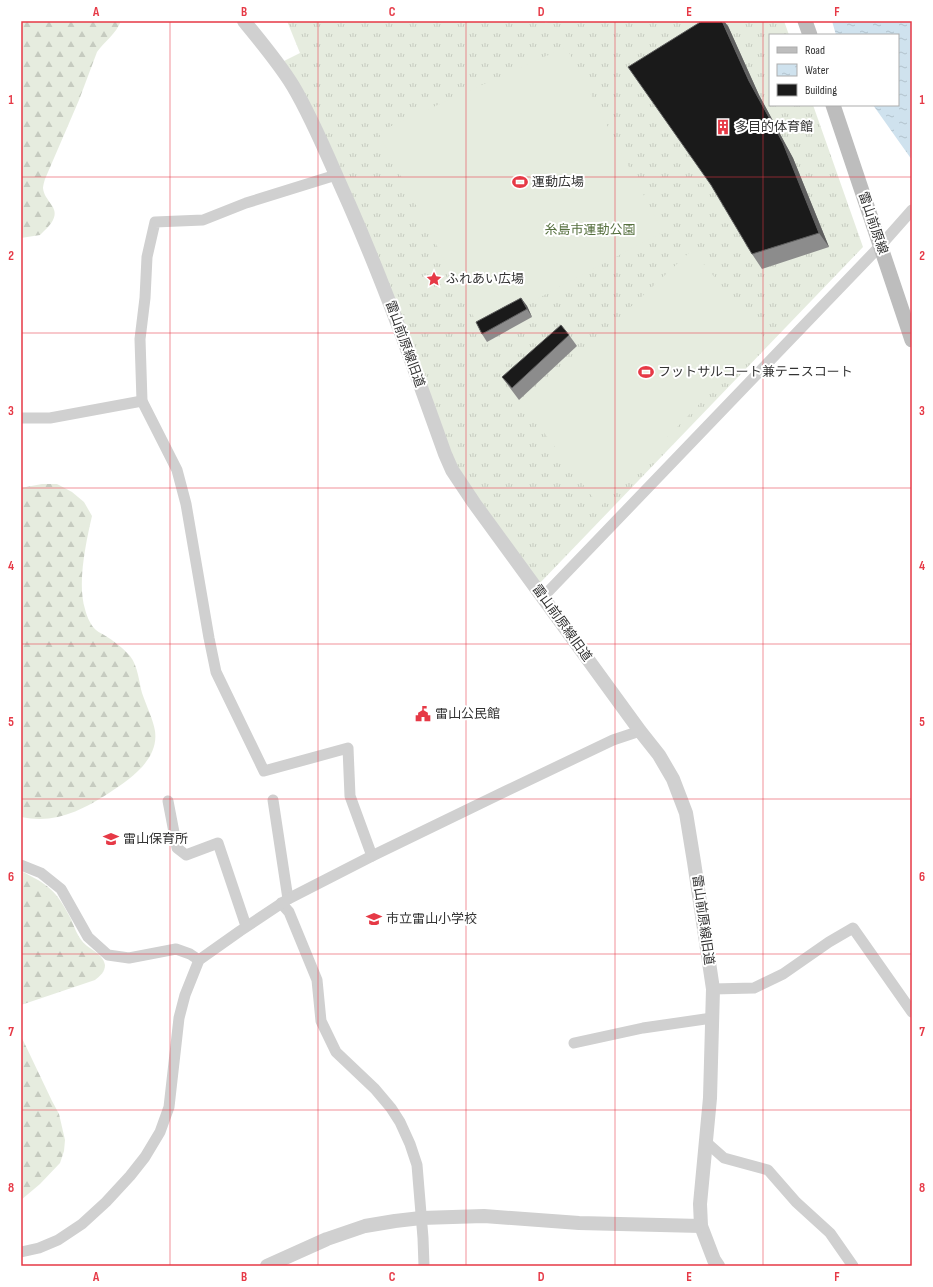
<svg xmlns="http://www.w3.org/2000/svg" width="933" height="1287" font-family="'Sofia Sans Condensed','Noto Sans JP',sans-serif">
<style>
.grass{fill:url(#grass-tufts)}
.forest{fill:url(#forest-firs)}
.pitch{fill:#e6ecdf}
.water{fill:url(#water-ripples)}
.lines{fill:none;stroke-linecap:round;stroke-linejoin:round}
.minor{stroke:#d0d0d0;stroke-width:11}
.tertiary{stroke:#d0d0d0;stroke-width:14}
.secondary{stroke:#bdbdbd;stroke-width:15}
.wall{fill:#8c8c8c}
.shaded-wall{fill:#5f5f5f}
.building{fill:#1a1a1a;stroke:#5f5f5f}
.grid{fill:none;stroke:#e63946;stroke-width:1;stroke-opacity:0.55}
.labels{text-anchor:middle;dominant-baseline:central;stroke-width:4;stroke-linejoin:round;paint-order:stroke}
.poi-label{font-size:13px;fill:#333;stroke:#fff;text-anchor:start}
.street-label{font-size:13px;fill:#333;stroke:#fff}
.park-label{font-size:13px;fill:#56703f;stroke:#fff}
.neatline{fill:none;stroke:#e63946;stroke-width:1.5}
.grid-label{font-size:13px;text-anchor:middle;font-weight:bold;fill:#e63946}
</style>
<defs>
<pattern id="grass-tufts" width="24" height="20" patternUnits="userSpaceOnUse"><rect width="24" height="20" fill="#e6ecdf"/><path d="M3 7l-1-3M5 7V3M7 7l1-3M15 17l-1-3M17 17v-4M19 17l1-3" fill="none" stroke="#c6cbc0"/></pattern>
<pattern id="forest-firs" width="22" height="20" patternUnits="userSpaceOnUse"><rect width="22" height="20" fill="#e6ecdf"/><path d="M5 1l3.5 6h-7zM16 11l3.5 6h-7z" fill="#c6cbc0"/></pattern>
<pattern id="water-ripples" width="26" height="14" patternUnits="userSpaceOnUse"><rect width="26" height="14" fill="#cfe2ee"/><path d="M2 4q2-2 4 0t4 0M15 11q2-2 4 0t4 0" fill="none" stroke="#b2c2cd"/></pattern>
</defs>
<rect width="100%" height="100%" fill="#fff"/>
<path class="grass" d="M287 21H545V23L552 21H784L789 35H770V105H813L863 247 539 584 456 467 284 61 300 53Z"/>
<g class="forest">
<path d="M21 21H121C116 34 105 41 97 52L79 100 45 179C44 182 43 186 43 188 44 201 60 207 53 220 50 226 44 231 40 235L21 238Z"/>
<path d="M42 484H57L72 492 84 502 92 516C86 542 77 584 85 609 86 614 90 624 94 628 96 631 101 633 104 635 114 641 122 647 130 656 138 666 139 682 142 693 146 705 153 719 155 731 159 760 130 779 109 793 81 811 55 824 21 817V488Z"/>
<path d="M21 871C49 885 56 890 71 919 74 926 77 935 82 941 88 949 103 953 105 965 105 972 100 976 95 980L21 1005Z"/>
<path d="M21 1036 52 1101 59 1114 65 1140 64 1151 60 1163 40 1184 21 1200Z"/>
</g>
<g class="pitch">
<path d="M566 47 663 232 480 329 378 132Z"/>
<path d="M692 250 764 337 600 507 524 406Z"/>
</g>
<path class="water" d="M832 21H912V160L873 105H898V35H836Z"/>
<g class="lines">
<g class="minor">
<path d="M336 175 246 203 203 220 155 222 147 257 145 298 140 339 142 401 177 470 186 504 209 638 216 672 264 771 348 748 350 796 372 856"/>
<path d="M21 418H50L142 401"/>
<path d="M543 597 881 245 912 210"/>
<path d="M273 800 288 899"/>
<path d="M168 801 177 848 186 855 218 843 246 926"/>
<path d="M21 865 41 873 61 889 88 937 108 955 129 958 176 949 190 954 199 960"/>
<path d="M281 903 289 912 317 980 321 1021 336 1052 375 1089 391 1108 400 1122 410 1144 417 1165 423 1238 424 1266"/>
<path d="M713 989 754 988 783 974 829 942 853 928 912 1012"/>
<path d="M574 1043 643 1028 712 1018"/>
<path d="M706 1142 724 1158 768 1170 796 1202 830 1233 853 1266"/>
<path d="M21 1252 39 1248 58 1240 82 1224 106 1202 130 1176 145 1157 160 1132 169 1107 179 1018 185 995 199 960 240 931 288 899 372 856 506 791 613 740 640 731"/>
</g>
<g class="tertiary">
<path d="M244 21C261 42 279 63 293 86 315 123 331 165 349 204 385 286 415 370 445 454L452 470 474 503 640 731 659 755 673 779 686 813 694 862 713 989 710 1098 700 1204 701 1226 714 1260 718 1266"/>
<path d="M267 1266 327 1239 365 1226 395 1221 421 1218 484 1216 579 1223 701 1226"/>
</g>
<g class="secondary">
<path d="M805 21 810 35"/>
<path d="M833 105 912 340"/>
</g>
</g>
<g class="wall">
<path d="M728 26 759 95 793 158 829 247 762 269 752 254Z"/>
<path d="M521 298 527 306 532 317 487 342 482 334Z"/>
<path d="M569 335 577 346 519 400 510 388 502 377Z"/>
</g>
<g class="shaded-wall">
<path d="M722 21H724L728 26 759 95 793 158 829 247 819 233Z"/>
<path d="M521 298 527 306 532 317 527 309Z"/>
</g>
<g class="building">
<path d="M702 21H722L749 81 783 143 819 233 752 254 711 185 628 67Z"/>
<path d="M521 298 527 309 482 334 476 322Z"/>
<path d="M561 325 569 335 512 388 502 377Z"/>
</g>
<path class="grid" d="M170 21V1266M318 21V1266M466 21V1266M615 21V1266M763 21V1266M21 177H912M21 333H912M21 488H912M21 644H912M21 799H912M21 954H912M21 1110H912"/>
<defs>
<symbol id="building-bare" viewBox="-9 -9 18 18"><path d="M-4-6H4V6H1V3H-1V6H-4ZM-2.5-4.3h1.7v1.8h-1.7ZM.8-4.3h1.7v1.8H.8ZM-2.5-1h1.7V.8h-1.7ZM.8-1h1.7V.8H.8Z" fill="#e63946" stroke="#fff" stroke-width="2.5" paint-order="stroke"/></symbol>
<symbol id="stadium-bare" viewBox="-9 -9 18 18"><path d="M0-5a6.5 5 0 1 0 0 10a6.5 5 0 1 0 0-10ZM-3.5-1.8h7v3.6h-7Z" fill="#e63946" stroke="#fff" stroke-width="2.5" paint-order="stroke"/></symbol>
<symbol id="sight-bare" viewBox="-9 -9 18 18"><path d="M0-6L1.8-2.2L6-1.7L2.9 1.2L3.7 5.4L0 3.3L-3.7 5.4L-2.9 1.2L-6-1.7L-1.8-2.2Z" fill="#e63946" stroke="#fff" stroke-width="2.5" paint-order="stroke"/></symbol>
<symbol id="civic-bare" viewBox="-9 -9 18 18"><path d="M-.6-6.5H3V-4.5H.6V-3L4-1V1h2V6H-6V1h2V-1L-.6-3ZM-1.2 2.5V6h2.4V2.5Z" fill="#e63946" stroke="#fff" stroke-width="2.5" paint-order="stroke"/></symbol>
<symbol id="school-bare" viewBox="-9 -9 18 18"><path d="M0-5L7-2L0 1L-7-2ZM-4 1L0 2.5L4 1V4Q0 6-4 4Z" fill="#e63946" stroke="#fff" stroke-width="2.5" paint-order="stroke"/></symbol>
</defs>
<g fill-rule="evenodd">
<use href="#building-bare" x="712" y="116" width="22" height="22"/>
<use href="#stadium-bare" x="509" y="171" width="22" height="22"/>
<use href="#sight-bare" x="423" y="268" width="22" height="22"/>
<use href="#stadium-bare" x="635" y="361" width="22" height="22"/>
<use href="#civic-bare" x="412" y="703" width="22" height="22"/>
<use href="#school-bare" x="100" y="828" width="22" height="22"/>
<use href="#school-bare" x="363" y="908" width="22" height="22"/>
</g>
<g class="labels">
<g class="poi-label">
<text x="735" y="127">多目的体育館</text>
<text x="532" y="182">運動広場</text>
<text x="446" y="279">ふれあい広場</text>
<text x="658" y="372">フットサルコート兼テニスコート</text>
<text x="435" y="714">雷山公民館</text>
<text x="123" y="839">雷山保育所</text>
<text x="386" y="919">市立雷山小学校</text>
</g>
<g class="street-label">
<text transform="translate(873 223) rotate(71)">雷山前原線</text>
<text transform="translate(405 344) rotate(70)">雷山前原線旧道</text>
<text transform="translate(562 623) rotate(54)">雷山前原線旧道</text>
<text transform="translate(703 920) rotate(82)">雷山前原線旧道</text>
</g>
<g class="park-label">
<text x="590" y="230">糸島市運動公園</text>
</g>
</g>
<rect width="933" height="1287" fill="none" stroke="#ffffff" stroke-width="44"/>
<rect x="769" y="34" width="130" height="72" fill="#ffffff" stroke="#adadad"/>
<rect x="777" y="47" width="20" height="6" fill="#bdbdbd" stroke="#adadad"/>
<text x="805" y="54" font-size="12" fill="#333333">Road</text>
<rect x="777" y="64" width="20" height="12" fill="url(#water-ripples)" stroke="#adadad"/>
<text x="805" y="74" font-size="12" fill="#333333">Water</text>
<rect x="777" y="84" width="20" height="12" fill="#1a1a1a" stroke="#adadad"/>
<text x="805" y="94" font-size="12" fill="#333333">Building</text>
<rect x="22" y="22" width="889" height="1243" class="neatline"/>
<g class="grid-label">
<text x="96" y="16">A</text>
<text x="244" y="16">B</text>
<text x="392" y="16">C</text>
<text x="541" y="16">D</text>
<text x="689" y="16">E</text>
<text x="837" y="16">F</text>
<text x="11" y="104">1</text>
<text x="922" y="104">1</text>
<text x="11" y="260">2</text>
<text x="922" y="260">2</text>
<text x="11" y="415">3</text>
<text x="922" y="415">3</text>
<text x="11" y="570">4</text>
<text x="922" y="570">4</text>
<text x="11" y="726">5</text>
<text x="922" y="726">5</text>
<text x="11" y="881">6</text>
<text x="922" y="881">6</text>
<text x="11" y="1036">7</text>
<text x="922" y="1036">7</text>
<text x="11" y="1192">8</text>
<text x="922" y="1192">8</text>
<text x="96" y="1281">A</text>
<text x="244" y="1281">B</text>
<text x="392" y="1281">C</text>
<text x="541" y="1281">D</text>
<text x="689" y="1281">E</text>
<text x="837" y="1281">F</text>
</g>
</svg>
